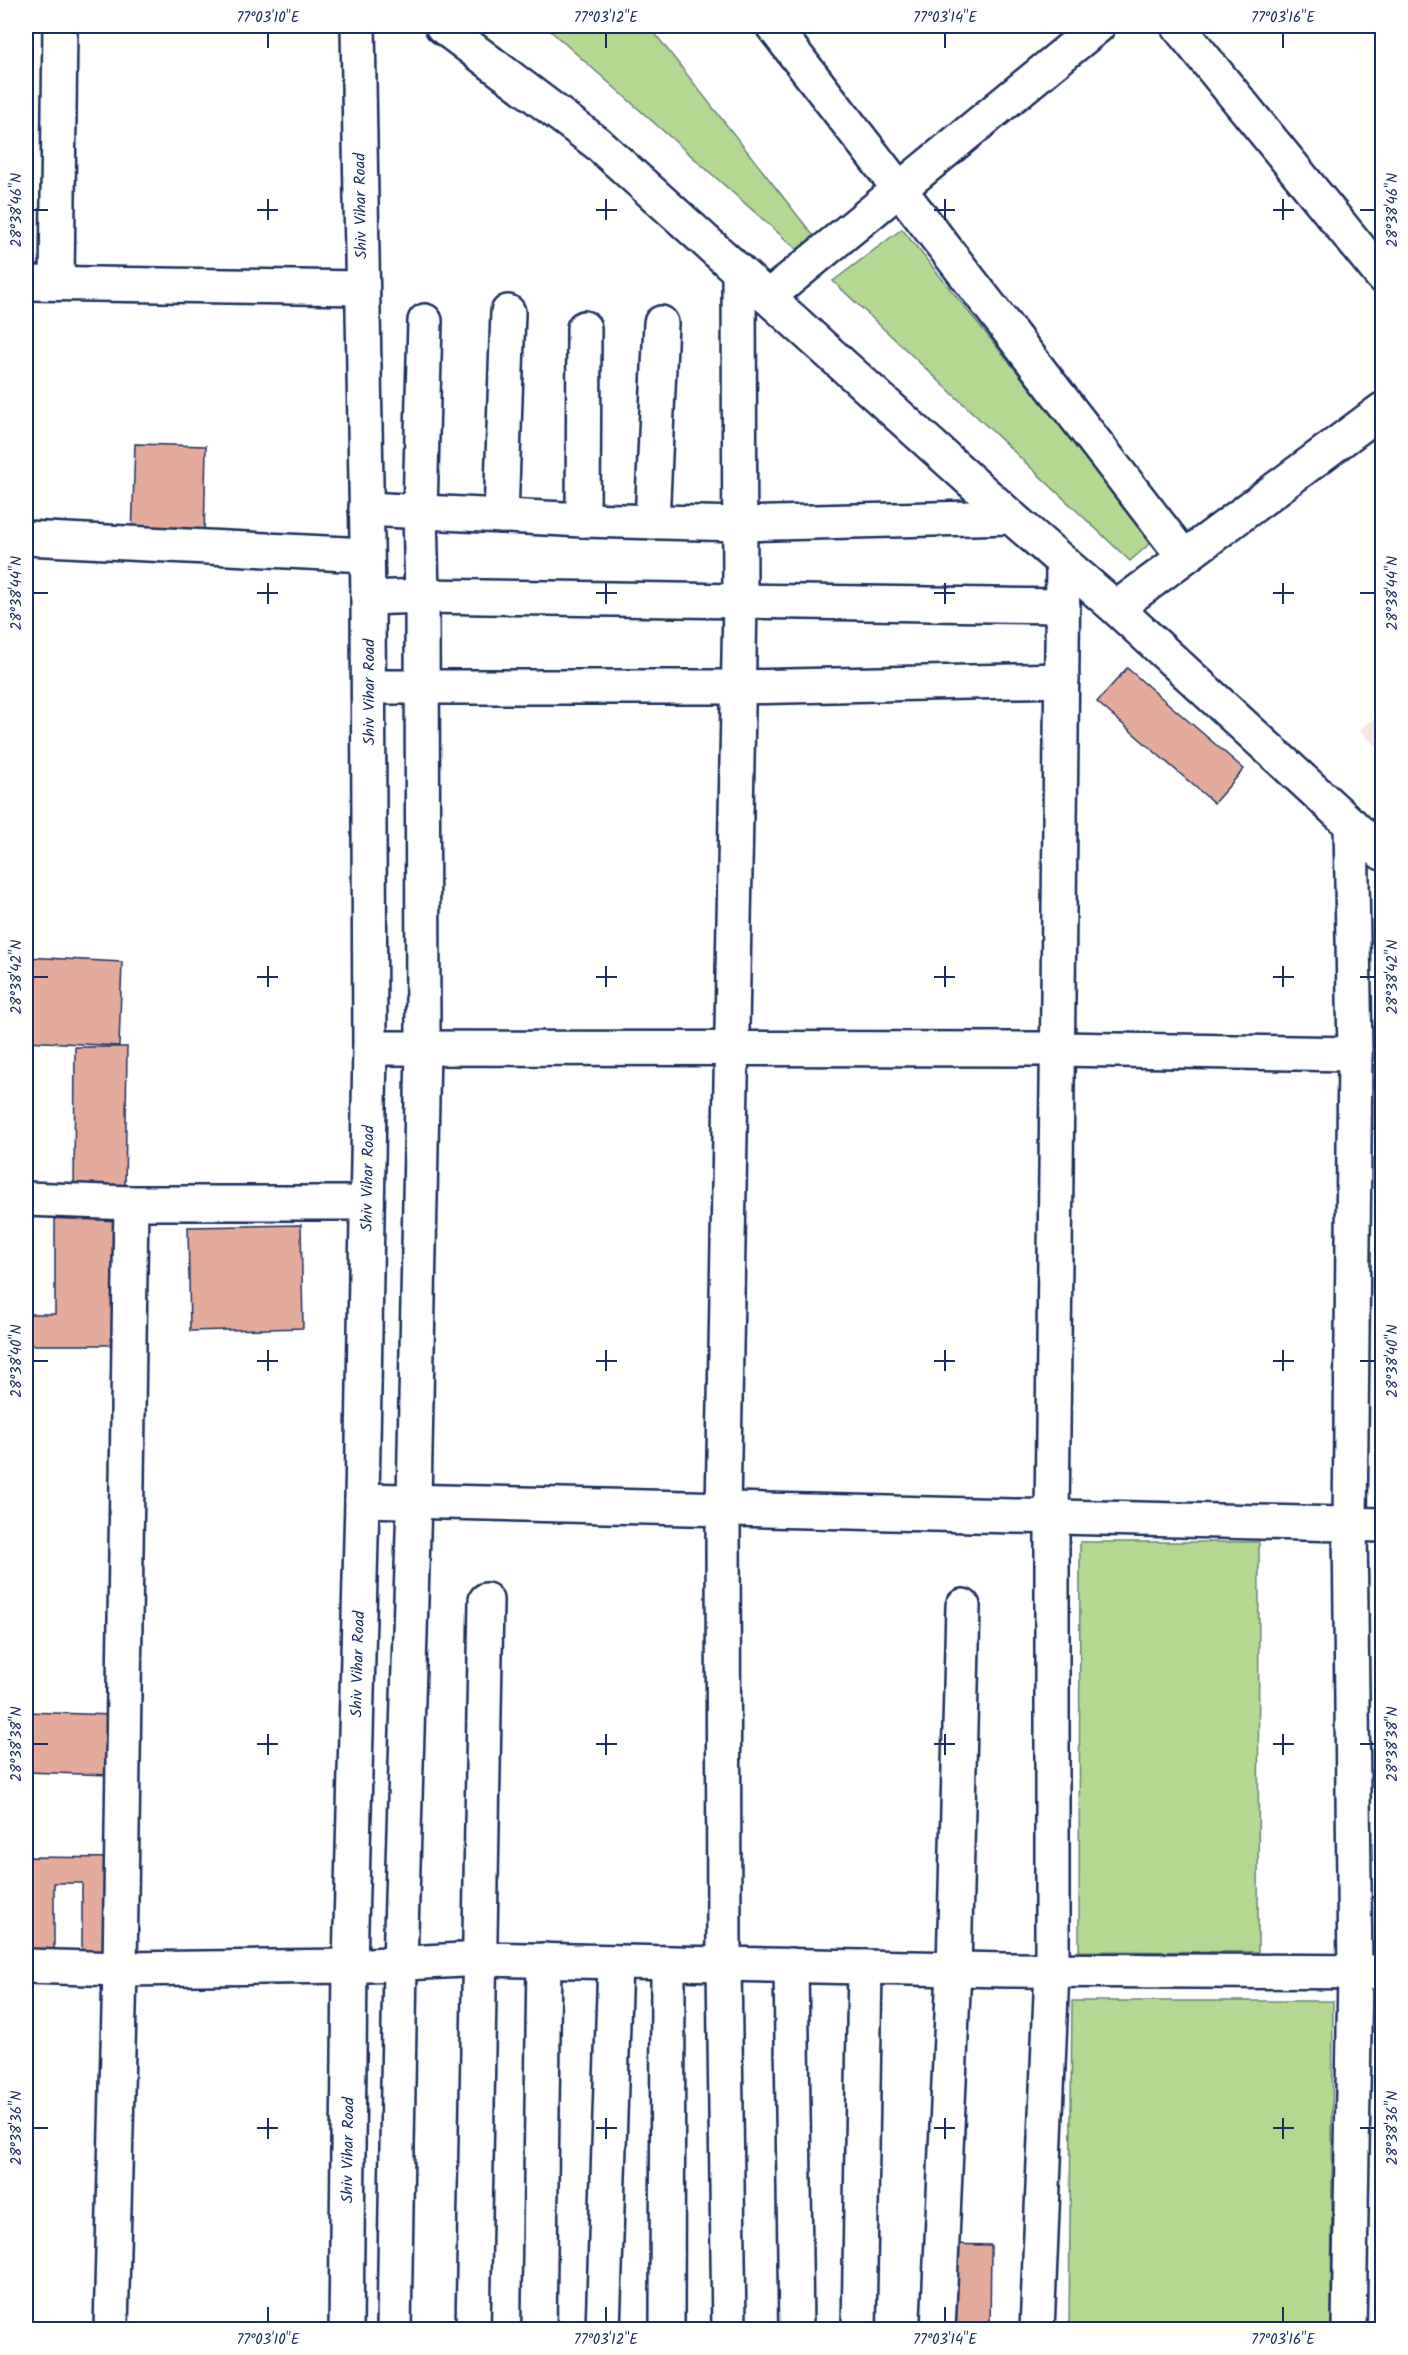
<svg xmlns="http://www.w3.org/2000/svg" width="1408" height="2355" font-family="Kalam,sans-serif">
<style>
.built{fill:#f7e6e1}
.green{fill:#b4d892;stroke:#688478;stroke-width:1.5}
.building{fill:#e3ab9c;stroke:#1b2f5e;stroke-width:1.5}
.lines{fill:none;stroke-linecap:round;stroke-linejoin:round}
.minor-casing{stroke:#1b2f5e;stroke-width:38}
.minor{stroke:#fff;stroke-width:33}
.ticks{fill:none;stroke:#1b2f5e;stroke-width:2}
.labels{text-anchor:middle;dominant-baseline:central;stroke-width:4.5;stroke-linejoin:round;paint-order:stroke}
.street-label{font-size:16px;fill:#1b2f5e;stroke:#fff}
.neatline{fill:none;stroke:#1b2f5e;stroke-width:2}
.ticks-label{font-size:15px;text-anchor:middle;fill:#1b2f5e}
</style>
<rect width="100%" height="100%" fill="#fff"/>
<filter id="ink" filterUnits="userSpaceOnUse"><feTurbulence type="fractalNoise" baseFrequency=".0167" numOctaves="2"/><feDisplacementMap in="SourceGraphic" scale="12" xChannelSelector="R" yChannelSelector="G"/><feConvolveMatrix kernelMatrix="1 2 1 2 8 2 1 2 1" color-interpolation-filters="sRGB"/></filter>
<g filter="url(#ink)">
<path class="built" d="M1382 712V752L1359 730Z"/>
<g class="green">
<path d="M545 26H649L823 248 810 261Z"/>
<path d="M902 229 1153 541 1130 561 833 281Z"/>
<path d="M1080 1542H1259L1258 1952 1079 1951Z"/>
<path d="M1072 2001H1333L1331 2329H1069Z"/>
</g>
<g class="building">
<path d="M135 444 206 446 204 539 132 537Z"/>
<path d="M1127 668 1244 769 1214 803 1097 702Z"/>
<path d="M1382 944V959L1375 952Z"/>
<path d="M26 957 122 962 119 1046 26 1041V1011H32L33 991H26Z"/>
<path d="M75 1047H127L125 1193 74 1192Z"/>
<path d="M1369 1065 1382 1066V1129L1366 1128Z"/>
<path d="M55 1217H121V1345H26V1314H55Z"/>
<path d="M301 1225 303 1328 190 1331 188 1227Z"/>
<path d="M26 1712 113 1715 110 1775 26 1772Z"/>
<path d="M26 1857 118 1858V1955H82V1883H54V1955H26Z"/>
<path d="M943 2244 991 2245 990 2330H941Z"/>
</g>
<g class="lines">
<defs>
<g id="minor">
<path d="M442 26 597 143 1011 517 1116 608 1382 853"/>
<path d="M773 26 1184 557"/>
<path d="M1178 26 1382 276"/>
<path d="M26 283 362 288"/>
<path d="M57 283 60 26"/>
<path d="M768 297 1098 26"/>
<path d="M366 509 583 520 740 524 1011 517"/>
<path d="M501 516 508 312"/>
<path d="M583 520 584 328"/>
<path d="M652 522 661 323"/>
<path d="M26 538 366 555"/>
<path d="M368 598 422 596 1063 606"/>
<path d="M1116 608 1382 410"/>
<path d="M369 687H738L1062 680"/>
<path d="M370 1048 1058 1049 1355 1054"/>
<path d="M26 1199 131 1203H367"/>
<path d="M362 1500 1382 1525"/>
<path d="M791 1965 796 2330"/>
<path d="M26 1966 120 1969 350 1966 481 1959 1007 1970 1382 1972"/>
<path d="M111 2330 120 1969 131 1203"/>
<path id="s1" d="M346 2330 350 1966 362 1500 370 1048 368 598 358 26"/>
<path d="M394 2330 400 1964 414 1501 423 1048 422 596 420 511 425 321"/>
<path d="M473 2330 486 1600"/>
<path d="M539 2330 544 1960"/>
<path d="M603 2330 615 1962"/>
<path d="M667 2330 668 1963"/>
<path d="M729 2330 724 1964 723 1509 740 601 739 272"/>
<path d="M859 2330 865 1967"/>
<path d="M938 2330 954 1969 963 1606"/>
<path d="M1037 2330 1052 1970V1517L1063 564"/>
<path d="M1349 2330 1355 1972 1350 1524 1355 1054 1351 824"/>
</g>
</defs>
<use href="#minor" class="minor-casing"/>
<use href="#minor" class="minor"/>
</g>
</g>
<path class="ticks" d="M268 33V48M606 33V48M945 33V48M1283 33V48M268 199V220M606 199V220M945 199V220M1283 199V220M33 210H48M257 210H278M596 210H617M934 210H955M1273 210H1294M1360 210H1375M268 583V604M606 583V604M945 583V604M1283 583V604M33 593H48M257 593H278M596 593H617M934 593H955M1273 593H1294M1360 593H1375M268 966V987M606 966V987M945 966V987M1283 966V987M33 977H48M257 977H278M596 977H617M934 977H955M1273 977H1294M1360 977H1375M268 1350V1371M606 1350V1371M945 1350V1371M1283 1350V1371M33 1361H48M257 1361H278M596 1361H617M934 1361H955M1273 1361H1294M1360 1361H1375M268 1734V1755M606 1734V1755M945 1734V1755M1283 1734V1755M33 1744H48M257 1744H278M596 1744H617M934 1744H955M1273 1744H1294M1360 1744H1375M268 2118V2139M606 2118V2139M945 2118V2139M1283 2118V2139M33 2128H48M257 2128H278M596 2128H617M934 2128H955M1273 2128H1294M1360 2128H1375M268 2307V2322M606 2307V2322M945 2307V2322M1283 2307V2322"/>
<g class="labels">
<g class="street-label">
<text transform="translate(361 206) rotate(-91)">Shiv Vihar Road</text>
<text transform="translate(369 692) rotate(-90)">Shiv Vihar Road</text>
<text stroke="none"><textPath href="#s1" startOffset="1152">Shiv Vihar Road</textPath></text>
<text stroke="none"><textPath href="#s1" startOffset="666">Shiv Vihar Road</textPath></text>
<text stroke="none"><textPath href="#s1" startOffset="180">Shiv Vihar Road</textPath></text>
</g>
</g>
<rect width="1408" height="2355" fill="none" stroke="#fff" stroke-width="66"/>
<rect x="33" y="33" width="1342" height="2289" class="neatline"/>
<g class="ticks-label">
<text x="268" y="22">77°03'10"E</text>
<text x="606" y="22">77°03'12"E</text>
<text x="945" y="22">77°03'14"E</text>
<text x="1283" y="22">77°03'16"E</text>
<text transform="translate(16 210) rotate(-90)" y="5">28°38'46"N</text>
<text transform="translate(1392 210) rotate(-90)" y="5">28°38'46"N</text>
<text transform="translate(16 593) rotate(-90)" y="5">28°38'44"N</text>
<text transform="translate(1392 593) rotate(-90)" y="5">28°38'44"N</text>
<text transform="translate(16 977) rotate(-90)" y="5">28°38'42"N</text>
<text transform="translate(1392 977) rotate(-90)" y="5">28°38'42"N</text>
<text transform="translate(16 1361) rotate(-90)" y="5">28°38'40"N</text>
<text transform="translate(1392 1361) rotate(-90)" y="5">28°38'40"N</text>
<text transform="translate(16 1744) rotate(-90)" y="5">28°38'38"N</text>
<text transform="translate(1392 1744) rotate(-90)" y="5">28°38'38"N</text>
<text transform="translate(16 2128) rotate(-90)" y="5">28°38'36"N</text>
<text transform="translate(1392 2128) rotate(-90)" y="5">28°38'36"N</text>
<text x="268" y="2344">77°03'10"E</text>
<text x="606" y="2344">77°03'12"E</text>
<text x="945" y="2344">77°03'14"E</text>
<text x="1283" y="2344">77°03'16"E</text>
</g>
</svg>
